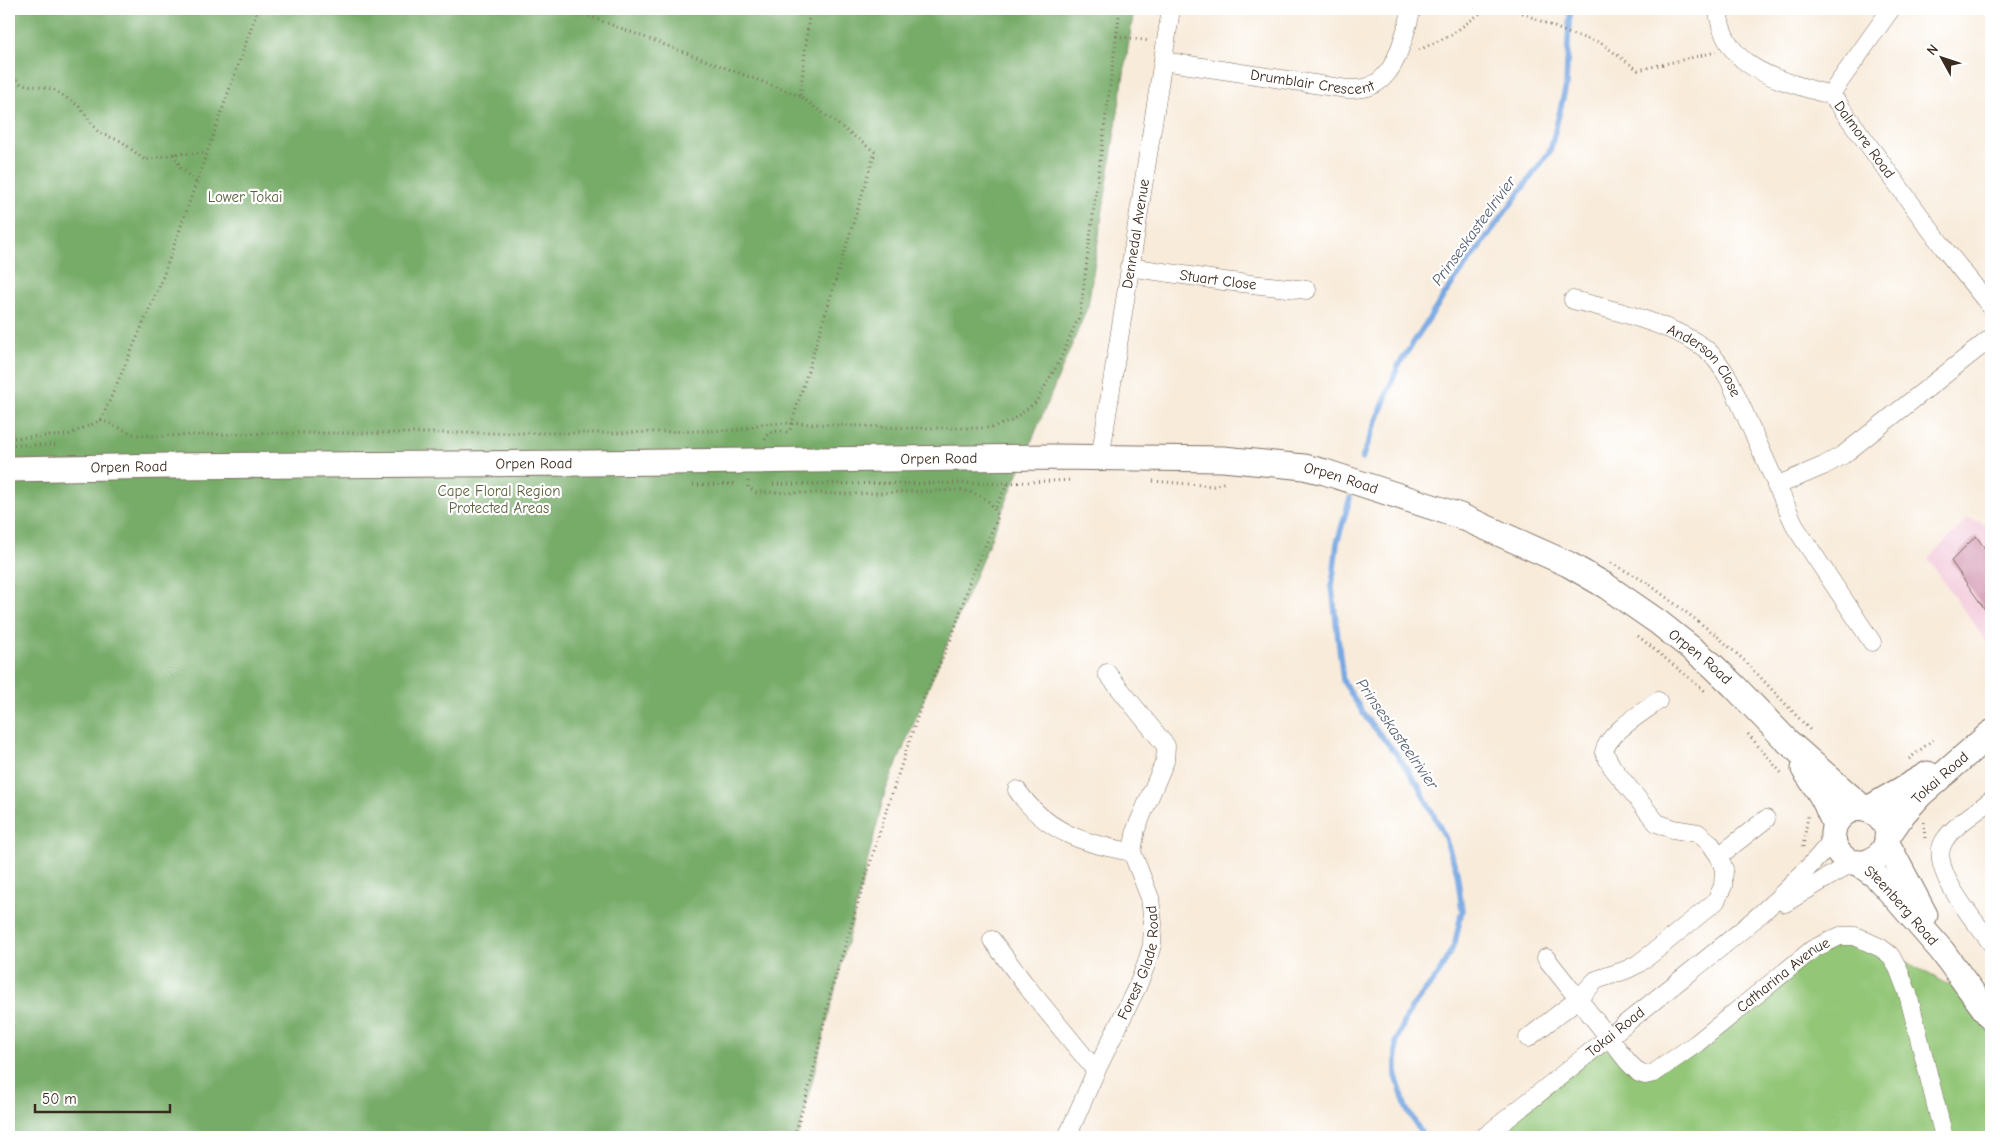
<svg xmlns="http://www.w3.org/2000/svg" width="2000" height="1146" font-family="'Comic Neue',sans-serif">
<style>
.built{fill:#f4cfde}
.green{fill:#93c677;stroke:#67784a}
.forest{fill:#76ab68;stroke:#586a43}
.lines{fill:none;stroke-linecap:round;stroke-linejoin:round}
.stream{stroke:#78a8e2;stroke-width:5.5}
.building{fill:#d499b2}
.minor-casing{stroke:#7d6e60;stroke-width:19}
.secondary-casing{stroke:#7d6e60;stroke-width:27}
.path{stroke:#7d6e60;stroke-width:3;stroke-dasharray:1 4;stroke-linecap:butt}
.minor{stroke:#fff;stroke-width:18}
.secondary{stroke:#fff;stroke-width:25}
.labels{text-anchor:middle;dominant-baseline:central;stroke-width:4.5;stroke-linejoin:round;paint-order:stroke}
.street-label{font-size:15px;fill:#3b2a1e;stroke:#fff}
.park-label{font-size:15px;fill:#5a613d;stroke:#fff}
.water-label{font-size:16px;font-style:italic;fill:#535c6c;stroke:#fff}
</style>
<rect width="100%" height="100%" fill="#fff"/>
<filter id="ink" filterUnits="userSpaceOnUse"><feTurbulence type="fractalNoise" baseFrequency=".02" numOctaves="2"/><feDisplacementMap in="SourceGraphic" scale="10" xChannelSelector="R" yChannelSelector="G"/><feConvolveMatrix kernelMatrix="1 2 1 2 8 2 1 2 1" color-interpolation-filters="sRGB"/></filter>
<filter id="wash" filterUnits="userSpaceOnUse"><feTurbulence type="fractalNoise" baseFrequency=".0096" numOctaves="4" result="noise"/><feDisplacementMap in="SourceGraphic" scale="20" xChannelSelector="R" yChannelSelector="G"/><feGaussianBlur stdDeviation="1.12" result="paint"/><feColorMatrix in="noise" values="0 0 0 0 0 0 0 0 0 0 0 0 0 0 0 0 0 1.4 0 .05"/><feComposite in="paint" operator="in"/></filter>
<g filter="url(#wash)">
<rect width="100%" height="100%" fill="#f8ebda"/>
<path class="built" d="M1968 518 1991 527V649L1928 559Z"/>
<path class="green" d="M1840 936 1869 942 1979 1001 1991 1018V1137H1484L1608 1038 1654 1073Z"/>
<path class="forest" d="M9 9H1134L1088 306 885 792 798 1137H9Z"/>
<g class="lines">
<g class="stream">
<path d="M1362 459 1398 366 1447 291 1550 151 1566 86 1569 22 1571 9"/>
<path d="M1350 498 1337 543 1332 587 1343 681 1367 719 1395 752 1418 785 1444 835 1457 872 1462 910 1455 943 1438 975 1410 1010 1396 1041V1076L1406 1108 1424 1137"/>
</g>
</g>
<g id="blocks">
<path class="building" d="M1976 536 1986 550 1991 547V618L1951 561Z"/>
</g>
</g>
<g filter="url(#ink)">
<use href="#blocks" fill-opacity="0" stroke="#7d6e60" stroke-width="1"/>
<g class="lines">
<defs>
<g id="minor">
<path id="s1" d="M1718 9C1723 71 1781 80 1830 95L1837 102 1943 247 1991 307"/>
<path id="s2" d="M1163 61 1347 89C1352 89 1358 89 1363 88 1396 83 1404 35 1412 9"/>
<path d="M1830 95 1891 9"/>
<path id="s3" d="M1129 267 1224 281 1307 290"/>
<path id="s4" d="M1573 300C1611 309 1679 326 1708 351 1717 359 1723 369 1729 379L1796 528 1872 642"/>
<path id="s5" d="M1100 459 1171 9"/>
<path d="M1776 486 1823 466 1843 455 1991 338"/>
<path d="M1017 790C1046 832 1084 844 1132 852"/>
<path d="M1991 800C1976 813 1955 824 1944 841 1927 868 1976 922 1991 943"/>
<path d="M1719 856 1766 819"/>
<path d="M1785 903 1853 862"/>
<path d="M992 940 1024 983 1096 1071"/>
<path id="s6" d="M1546 958 1628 1062 1639 1073 1645 1075 1654 1073 1697 1043 1813 949 1840 936H1855L1881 948 1890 955 1898 968 1908 994 1944 1137"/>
<path d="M1528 1038 1578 999 1596 980 1626 970 1638 964 1655 951 1716 901 1723 886 1724 869 1719 856 1710 843 1698 833 1673 829 1657 823 1612 767 1604 752C1608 733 1642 713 1658 701"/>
<path id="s7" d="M1067 1137 1096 1071 1138 985 1146 965 1152 945 1153 923 1150 898 1132 852 1136 829 1165 761 1166 746 1107 673"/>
<path id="s8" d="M1484 1137C1545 1089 1605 1040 1665 992 1724 945 1785 899 1833 839"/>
</g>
<g id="secondary">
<path id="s9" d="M9 469 168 466 589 463 1052 457 1223 459 1304 467 1325 472 1460 516 1568 564 1606 586 1658 622 1711 664 1734 686 1786 740 1863 808"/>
<path d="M1804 769C1813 783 1824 796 1829 812 1831 816 1834 822 1834 826 1834 830 1832 834 1833 838 1834 850 1844 862 1857 863 1866 864 1875 860 1881 853 1906 823 1856 786 1834 826"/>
<path d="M1868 809 1928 774"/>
<path id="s10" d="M1887 837 1903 814 1921 794 1991 733"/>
<path d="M1887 843 1925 915"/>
<path id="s11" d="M1858 863 1876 876 1895 897 1942 951 1991 1018"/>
</g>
</defs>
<use href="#minor" class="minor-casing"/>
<use href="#secondary" class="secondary-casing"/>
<g class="path">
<path d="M570 9 800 96"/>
<path d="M1513 9 1568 33 1601 43 1638 70 1716 52"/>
<path d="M1116 36 1150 41"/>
<path d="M1419 50 1451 35 1486 9"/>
<path d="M9 73 21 84 53 89 79 106 99 133 121 141 145 160 174 154 206 153"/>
<path d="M174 154 181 168 196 182"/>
<path d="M101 420 160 285 258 9"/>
<path d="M9 438 68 435 101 420 136 435 159 436 274 433H616L740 430 761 424 791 423 906 428H990L1011 421 1036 402 1059 362 1080 314 1120 9"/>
<path d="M765 440C769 429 778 431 787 432L790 429 875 152 800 96 810 9"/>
<path d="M9 445H58"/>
<path d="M748 481V487L756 492 852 494 959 490C978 493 991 498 998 517L972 575 952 637 924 697 887 808 830 995 811 1081 794 1137"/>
<path d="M1153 481 1213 486 1226 482"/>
<path d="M773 484 1008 483 1072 480"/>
<path d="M693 485 737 484"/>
<path d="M995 507 1008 483"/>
<path d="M1611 563 1646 582 1716 635 1747 663 1810 730"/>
<path d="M1638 636 1705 691"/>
<path d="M1748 734 1783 775"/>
<path d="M1909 759 1936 737"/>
<path d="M1924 822 1925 840"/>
<path d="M1803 847 1808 816"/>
</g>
<use href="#minor" class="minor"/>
<use href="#secondary" class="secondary"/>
</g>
</g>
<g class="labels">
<g class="street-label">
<text stroke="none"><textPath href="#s2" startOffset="151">Drumblair Crescent</textPath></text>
<text stroke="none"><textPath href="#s1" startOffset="209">Dalmore Road</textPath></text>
<text stroke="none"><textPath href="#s5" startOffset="228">Dennedal Avenue</textPath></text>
<text stroke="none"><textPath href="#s3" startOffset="90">Stuart Close</textPath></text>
<text stroke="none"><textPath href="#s4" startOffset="149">Anderson Close</textPath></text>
<text stroke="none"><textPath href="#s9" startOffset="930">Orpen Road</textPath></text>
<text stroke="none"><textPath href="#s9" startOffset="525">Orpen Road</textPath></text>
<text stroke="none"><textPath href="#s9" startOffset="120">Orpen Road</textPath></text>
<text stroke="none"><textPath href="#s9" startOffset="1334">Orpen Road</textPath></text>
<text stroke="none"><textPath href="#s9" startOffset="1739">Orpen Road</textPath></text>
<text stroke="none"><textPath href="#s10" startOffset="80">Tokai Road</textPath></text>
<text stroke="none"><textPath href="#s11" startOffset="61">Steenberg Road</textPath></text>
<text stroke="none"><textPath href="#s7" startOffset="190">Forest Glade Road</textPath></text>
<text stroke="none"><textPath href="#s6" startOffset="326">Catharina Avenue</textPath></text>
<text stroke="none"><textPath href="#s8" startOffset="168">Tokai Road</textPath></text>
</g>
<g class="park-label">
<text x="245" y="197">Lower Tokai</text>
<text x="499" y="491">Cape Floral Region<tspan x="499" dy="17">Protected Areas</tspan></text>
</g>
<g class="water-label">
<text transform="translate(1474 231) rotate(-54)">Prinseskasteelrivier</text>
<text transform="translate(1397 734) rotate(55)">Prinseskasteelrivier</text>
</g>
</g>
<rect width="2000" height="1146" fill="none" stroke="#fff" stroke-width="30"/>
<g transform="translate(1942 58) rotate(310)" stroke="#ffffff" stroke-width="4" paint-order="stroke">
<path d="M0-4L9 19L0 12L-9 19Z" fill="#3b2a1e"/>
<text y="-8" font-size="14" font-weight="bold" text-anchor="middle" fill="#3b2a1e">N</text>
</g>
<path d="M35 1104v8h135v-8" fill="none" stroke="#3b2a1e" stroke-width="2.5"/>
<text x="42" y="1104" font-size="15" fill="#3b2a1e" stroke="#ffffff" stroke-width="4" paint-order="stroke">50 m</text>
</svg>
